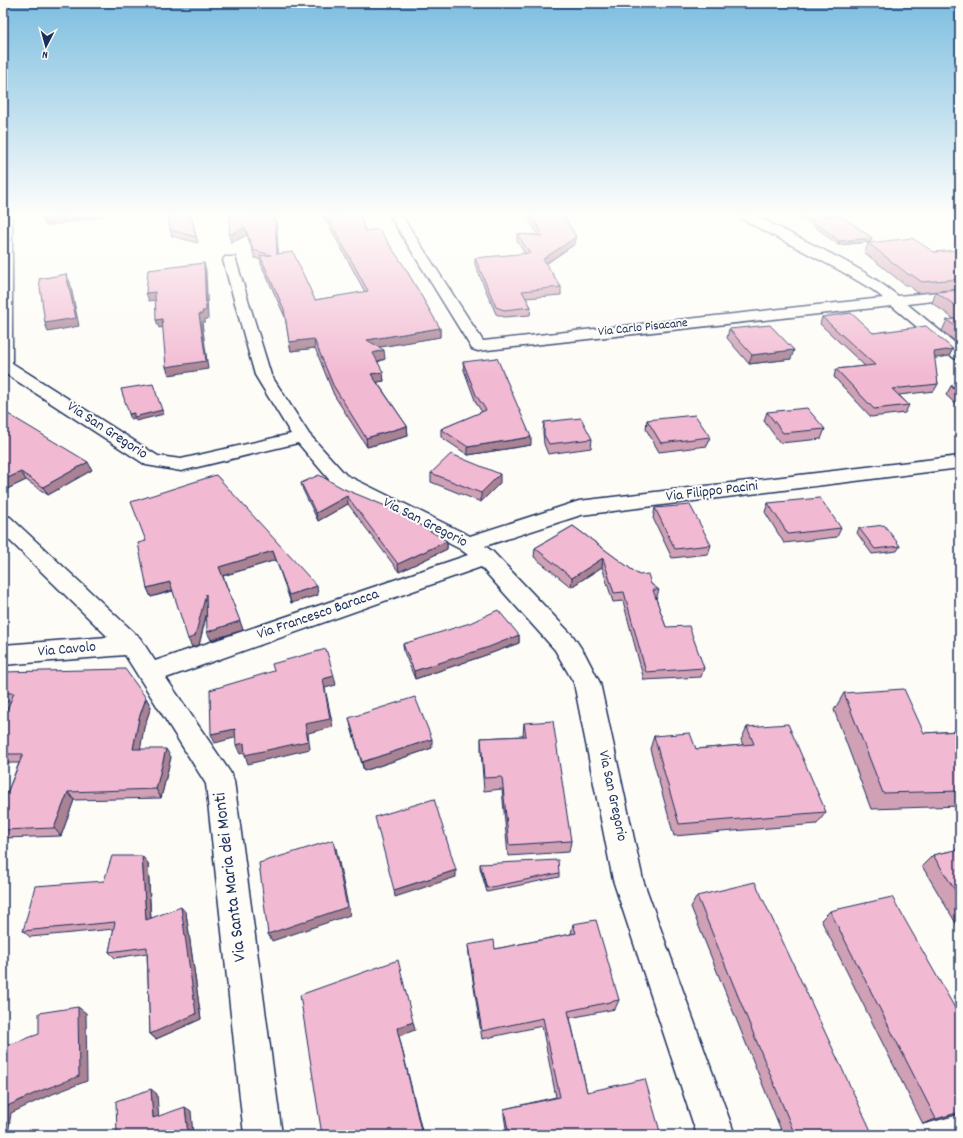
<svg xmlns="http://www.w3.org/2000/svg" width="963" height="1138" font-family="Dekko,sans-serif">
<style>
.lines{fill:none;stroke-linecap:round;stroke-linejoin:round}
.street-casing{stroke:#1b2f5e;stroke-width:3}
.street{fill:#fdfcf7;fill-rule:evenodd}
.wall{fill:#d0a0b5;stroke:#1b2f5e}
.shaded-wall{fill:#a98293;stroke:#1b2f5e}
.building{fill:#f2bad2;stroke:#1b2f5e}
.labels{text-anchor:middle;dominant-baseline:central;stroke-width:4;stroke-linejoin:round;paint-order:stroke}
.far-street-label{font-size:13px;fill:#1b2f5e;stroke:#fdfcf7}
.street-label{font-size:15px;fill:#1b2f5e;stroke:#fdfcf7}
.near-street-label{font-size:18px;fill:#1b2f5e;stroke:#fdfcf7}
</style>
<rect width="100%" height="100%" fill="#fdfcf7"/>
<filter id="ink" filterUnits="userSpaceOnUse"><feTurbulence type="fractalNoise" baseFrequency=".025" numOctaves="2"/><feDisplacementMap in="SourceGraphic" scale="8" xChannelSelector="R" yChannelSelector="G"/><feConvolveMatrix kernelMatrix="1 2 1 2 8 2 1 2 1" color-interpolation-filters="sRGB"/></filter>
<g filter="url(#ink)">
<g class="lines">
<defs>
<g id="street">
<path d="M3 216H12V363L158 456 181 459 291 434 255 375 223 260 225 257H235L271 375 309 434 346 475 470 536 579 501 960 456V468L581 515 485 546 493 552 573 636 585 654 600 683 643 880 735 1135H697L613 880 574 683 555 650 481 567 166 678 230 772 234 781 282 1135H244L206 784 125 655 3 665V645L108 637 3 534V515L10 517 140 638 155 661 468 555 460 549 332 483 298 443 181 471 146 465 3 372Z"/>
<path d="M390 216H402L483 341 883 298 873 290 841 271 742 219 740 216H756C803 241 856 262 898 296L960 290V298L907 304 960 347V360L954 358 892 306 478 351 472 349Z"/>
</g>
</defs>
<use href="#street" class="street-casing"/>
<use href="#street" class="street"/>
</g>
<g class="wall">
<path d="M191 216 198 243 172 236 170 230Z"/>
<path d="M230 216 276 219 278 254 315 300 365 292 328 224 322 216H361L365 231 440 328V337L379 347 385 359 378 362 384 381 377 382 407 426 408 436 367 447 334 395 315 348 291 351 285 317 261 264V260L255 258 247 235 231 243Z"/>
<path d="M527 216H564L576 237 575 244 546 264 561 287V295L526 298 531 307 530 315 504 317 496 314 475 265V258L525 254 517 241V234L538 235Z"/>
<path d="M796 216H842L872 238 870 242 838 245 804 218H799Z"/>
<path d="M868 243 934 252 960 250V289L918 293 908 285H905L865 253Z"/>
<path d="M960 290V345L942 331 947 320 954 319 932 303 936 292Z"/>
<path d="M822 317 873 333 953 349 949 356 934 358 938 384 934 391 899 395 909 405 905 413 871 417 834 377 836 369 865 366 820 324Z"/>
<path d="M729 329 791 359 749 364 727 338Z"/>
<path d="M463 362 531 445 468 455 441 437V429L482 412 476 403 464 370Z"/>
<path d="M960 385V408L946 395 951 386Z"/>
<path d="M3 411 92 470 48 495 26 480 3 491Z"/>
<path d="M767 412 825 429 821 439 780 443 764 421Z"/>
<path d="M647 420 710 437 707 446 659 452 646 429Z"/>
<path d="M544 422 592 439 591 448 548 454 544 444 543 432Z"/>
<path d="M431 473 500 483 481 502 431 482Z"/>
<path d="M216 475 318 595 291 603 276 560 223 576 243 630 211 640 207 613 199 645 192 647 173 591 151 597 147 588 146 541Z"/>
<path d="M301 483 344 489 447 541V549L399 572 348 504 318 521 303 490Z"/>
<path d="M768 503 841 528 837 537 784 543 765 512Z"/>
<path d="M655 508 711 545 708 554 672 558 653 518Z"/>
<path d="M573 526 659 590 656 599 666 627 704 668 701 677 644 680 623 601 613 602 602 567 571 587 534 557 535 548Z"/>
<path d="M859 528 900 546 897 551 872 554 857 533Z"/>
<path d="M519 635V643L489 654 415 679 404 652 403 644Z"/>
<path d="M3 672 146 698 151 707 144 727 140 749 171 757 161 798 74 800 61 836 3 838V803L19 763H3V719L11 702H3Z"/>
<path d="M844 693 924 733 960 731V806L871 809 834 710Z"/>
<path d="M349 718 432 748 364 771 351 727Z"/>
<path d="M524 723 571 841 569 852 508 856 502 789 484 791 481 751V738L523 736Z"/>
<path d="M747 727 826 812 817 824 674 836 650 749 654 736 696 749 743 745 741 740Z"/>
<path d="M960 849V930L922 866 933 855Z"/>
<path d="M148 863 151 918 186 913 201 1019 156 1039 150 1034 147 953 115 958 109 952 114 929 30 937 23 931 104 881Z"/>
<path d="M480 864 559 873V877L487 892 480 868Z"/>
<path d="M697 896 873 1135H783L691 907Z"/>
<path d="M830 911 960 1114 923 1124 821 920Z"/>
<path d="M573 924 619 1000 615 1009 570 1018 587 1092 661 1135H507L504 1115V1109L556 1097 542 1026 482 1039 469 955 468 945 495 949 571 934Z"/>
</g>
<g class="shaded-wall">
<path d="M68 216H105L46 226 43 220Z"/>
<path d="M275 216H281L276 219 279 262 277 254Z"/>
<path d="M245 227 247 235 231 243 229 235Z"/>
<path d="M576 237 575 244 542 266 543 259Z"/>
<path d="M872 238 870 242 838 245 839 241Z"/>
<path d="M204 263 206 271 208 319H205V322H202L208 369 169 375 166 367 199 314 202 311Z"/>
<path d="M66 274 70 282 79 326 48 332 45 323Z"/>
<path d="M155 292 158 300 149 301 146 293Z"/>
<path d="M162 319 165 327 159 328 156 320Z"/>
<path d="M440 328V337L368 349 367 340Z"/>
<path d="M314 339 315 348 291 351 289 342Z"/>
<path d="M953 349 949 356 930 359 934 352Z"/>
<path d="M384 350 385 359 374 362 373 353Z"/>
<path d="M794 350 791 359 749 364 752 355Z"/>
<path d="M383 372 384 381 372 383 371 374Z"/>
<path d="M162 410 164 414 136 421 135 418 131 419 129 414Z"/>
<path d="M407 426 408 436 367 447 366 438Z"/>
<path d="M531 437V445L468 455V447Z"/>
<path d="M88 462 92 470 48 495 43 487Z"/>
<path d="M21 472 26 480 3 491V480Z"/>
<path d="M500 474V483L481 502V493Z"/>
<path d="M347 496 348 504 318 521 316 513Z"/>
<path d="M447 541V549L399 572 398 564Z"/>
<path d="M273 551 276 560 222 576 219 567Z"/>
<path d="M603 558 602 567 571 587 572 578Z"/>
<path d="M170 582 173 590 151 597 147 588Z"/>
<path d="M317 586 318 595 291 603 289 595Z"/>
<path d="M206 594 209 603 199 645 192 647 188 639Z"/>
<path d="M240 621 243 630 211 640 207 632Z"/>
<path d="M519 635V643L489 654 415 679 414 671Z"/>
<path d="M334 676 336 685 325 688 333 727 308 733 310 749 248 764 245 755 305 724 323 679Z"/>
<path d="M146 698 151 707 144 727 139 758 133 749 139 718Z"/>
<path d="M235 729 238 737 215 743 211 734Z"/>
<path d="M432 739V748L364 771 362 762Z"/>
<path d="M244 743 247 752 240 754 236 745Z"/>
<path d="M166 749 171 757 161 798 156 789Z"/>
<path d="M68 792 74 800 61 836 54 828Z"/>
<path d="M333 840 336 848 350 915 272 941 268 934Z"/>
<path d="M142 856 148 863 151 926 146 920Z"/>
<path d="M456 870V877L395 897 394 890Z"/>
<path d="M181 907 186 913 201 1019 156 1039 150 1034Z"/>
<path d="M78 1007 86 1013 87 1081 50 1095 11 1113 8 1135H3V1108Z"/>
<path d="M413 1022 415 1030 399 1036 423 1135H422L397 1028Z"/>
<path d="M151 1089 157 1094 159 1121 153 1118Z"/>
<path d="M185 1107 191 1111 193 1135H188Z"/>
<path d="M960 1112V1114L923 1124 936 1119Z"/>
</g>
<g class="building">
<path d="M42 216H68L43 220Z"/>
<path d="M168 216H191L196 237 170 230Z"/>
<path d="M230 216H275L277 254 293 252 315 300 368 291 327 216H361L365 231 379 229 404 266 440 328 367 340 384 350 373 353 383 372 371 374 407 426 366 438 333 385 314 339 289 342 284 309 260 256 271 255 253 250 245 227 229 235Z"/>
<path d="M532 216H564L576 237 543 259 561 287 522 291 531 307 504 310 496 307 475 258 530 253 517 234 543 236Z"/>
<path d="M807 216H842L872 238 839 241Z"/>
<path d="M912 238 934 252 960 250V279L922 282 912 275H909L868 243Z"/>
<path d="M204 263 206 311H202L203 314H199L206 361 166 367 162 319 156 320 155 292 146 293 148 270Z"/>
<path d="M66 274 76 318 45 323 39 279Z"/>
<path d="M960 290V309L936 292Z"/>
<path d="M851 313 873 333 926 326 953 349 934 352 938 384 892 389 909 405 874 409 836 369 875 365 822 317Z"/>
<path d="M960 318V330L947 320Z"/>
<path d="M770 325 794 350 752 355 729 329Z"/>
<path d="M497 358 531 437 468 447 441 429 486 410 476 395 463 362Z"/>
<path d="M153 384 162 410 134 417V413L129 414 121 389Z"/>
<path d="M960 385V395L951 386Z"/>
<path d="M807 408 825 429 783 433 767 412Z"/>
<path d="M3 411 88 462 43 487 21 472 3 480Z"/>
<path d="M695 415 710 437 661 443 647 420Z"/>
<path d="M581 418 592 439 549 444 544 435V422Z"/>
<path d="M451 454 500 474 481 493 431 473Z"/>
<path d="M216 475 317 586 289 595 273 551 219 567 240 621 207 632 206 594 195 636 188 639 170 582 147 588 138 543 146 541 131 502Z"/>
<path d="M319 475 344 489 393 509 447 541 398 564 347 496 316 513 301 483Z"/>
<path d="M820 498 841 528 788 534 768 503Z"/>
<path d="M690 505 711 545 675 549 655 508Z"/>
<path d="M884 525 900 546 875 549 859 528Z"/>
<path d="M573 526 639 575 648 574 651 584 659 590H653L666 627 689 626 704 668 646 672 624 592 614 593 603 558 572 578 535 548Z"/>
<path d="M498 610 519 635 489 647 414 671 403 644 470 623Z"/>
<path d="M326 649 334 676 323 679 330 719 305 724 308 741 245 755 244 743 236 745 235 729 211 734 210 690 274 671 272 664Z"/>
<path d="M125 669 146 698 139 718 133 749H166L156 789 68 792 54 828 3 830V803L23 754H3V719L14 693H3V672Z"/>
<path d="M904 689 924 733 960 731V791L883 793 844 693Z"/>
<path d="M415 697 432 739 362 762 349 718Z"/>
<path d="M553 721 571 841 509 845 502 777 484 778 481 738 526 736 524 723Z"/>
<path d="M788 724 826 812 679 824 654 736 690 733 696 749 754 744 747 727Z"/>
<path d="M434 799 456 870 394 890 375 817Z"/>
<path d="M333 840 347 907 268 934 259 863Z"/>
<path d="M960 849V898L933 855Z"/>
<path d="M112 856H142L146 920 181 907 196 1014 150 1034 147 947 109 952 115 922 23 931 35 886 104 881Z"/>
<path d="M558 860 559 873 487 888 480 864Z"/>
<path d="M755 882 873 1135H795L697 896Z"/>
<path d="M892 897 960 1017V1112L936 1119 830 911Z"/>
<path d="M596 920 619 1000 568 1011 587 1092 645 1079 661 1135H509L504 1109 560 1097 543 1018 482 1031 468 945 494 940 495 949 576 933 573 924Z"/>
<path d="M398 960 413 1022 397 1028 422 1135H322L300 995Z"/>
<path d="M78 1007 79 1076 40 1091 3 1108V1047L39 1034V1013Z"/>
<path d="M151 1089 153 1118 185 1107 188 1135H117L116 1101Z"/>
</g>
</g>
<linearGradient id="sky" x2="0" y2="1"><stop stop-color="#7dbee0"/><stop offset="0.57" stop-color="#fefefb"/><stop offset="1" stop-color="#fefefb" stop-opacity="0"/></linearGradient>
<rect width="963" height="376" fill="url(#sky)"/>
<g class="labels">
<g class="far-street-label">
<text transform="translate(643 328) rotate(-6)">Via Carlo Pisacane</text>
</g>
<g class="street-label">
<text transform="translate(107 431) rotate(33)">Via San Gregorio</text>
<text transform="translate(712 492) rotate(-7)">Via Filippo Pacini</text>
<text transform="translate(425 523) rotate(27)">Via San Gregorio</text>
<text transform="translate(318 615) rotate(-19)">Via Francesco Baracca</text>
<text transform="translate(67 650) rotate(-5)">Via Cavolo</text>
<text transform="translate(612 796) rotate(78)">Via San Gregorio</text>
</g>
<g class="near-street-label">
<text transform="translate(231 877) rotate(-97)">Via Santa Maria dei Monti</text>
</g>
</g>
<rect width="963" height="1138" fill="none" stroke="#fdfcf7" stroke-width="16"/>
<rect x="8" y="8" width="947" height="1122" fill="none" stroke="#1b2f5e" stroke-width="1.5" filter="url(#ink)"/>
<g transform="translate(46 46) rotate(186)" stroke="#fdfcf7" stroke-width="3" paint-order="stroke">
<path d="M0-3L7 15L0 10L-7 15Z" fill="#1b2f5e"/>
<text y="-6" font-size="11" font-weight="bold" text-anchor="middle" fill="#1b2f5e">N</text>
</g>
</svg>
